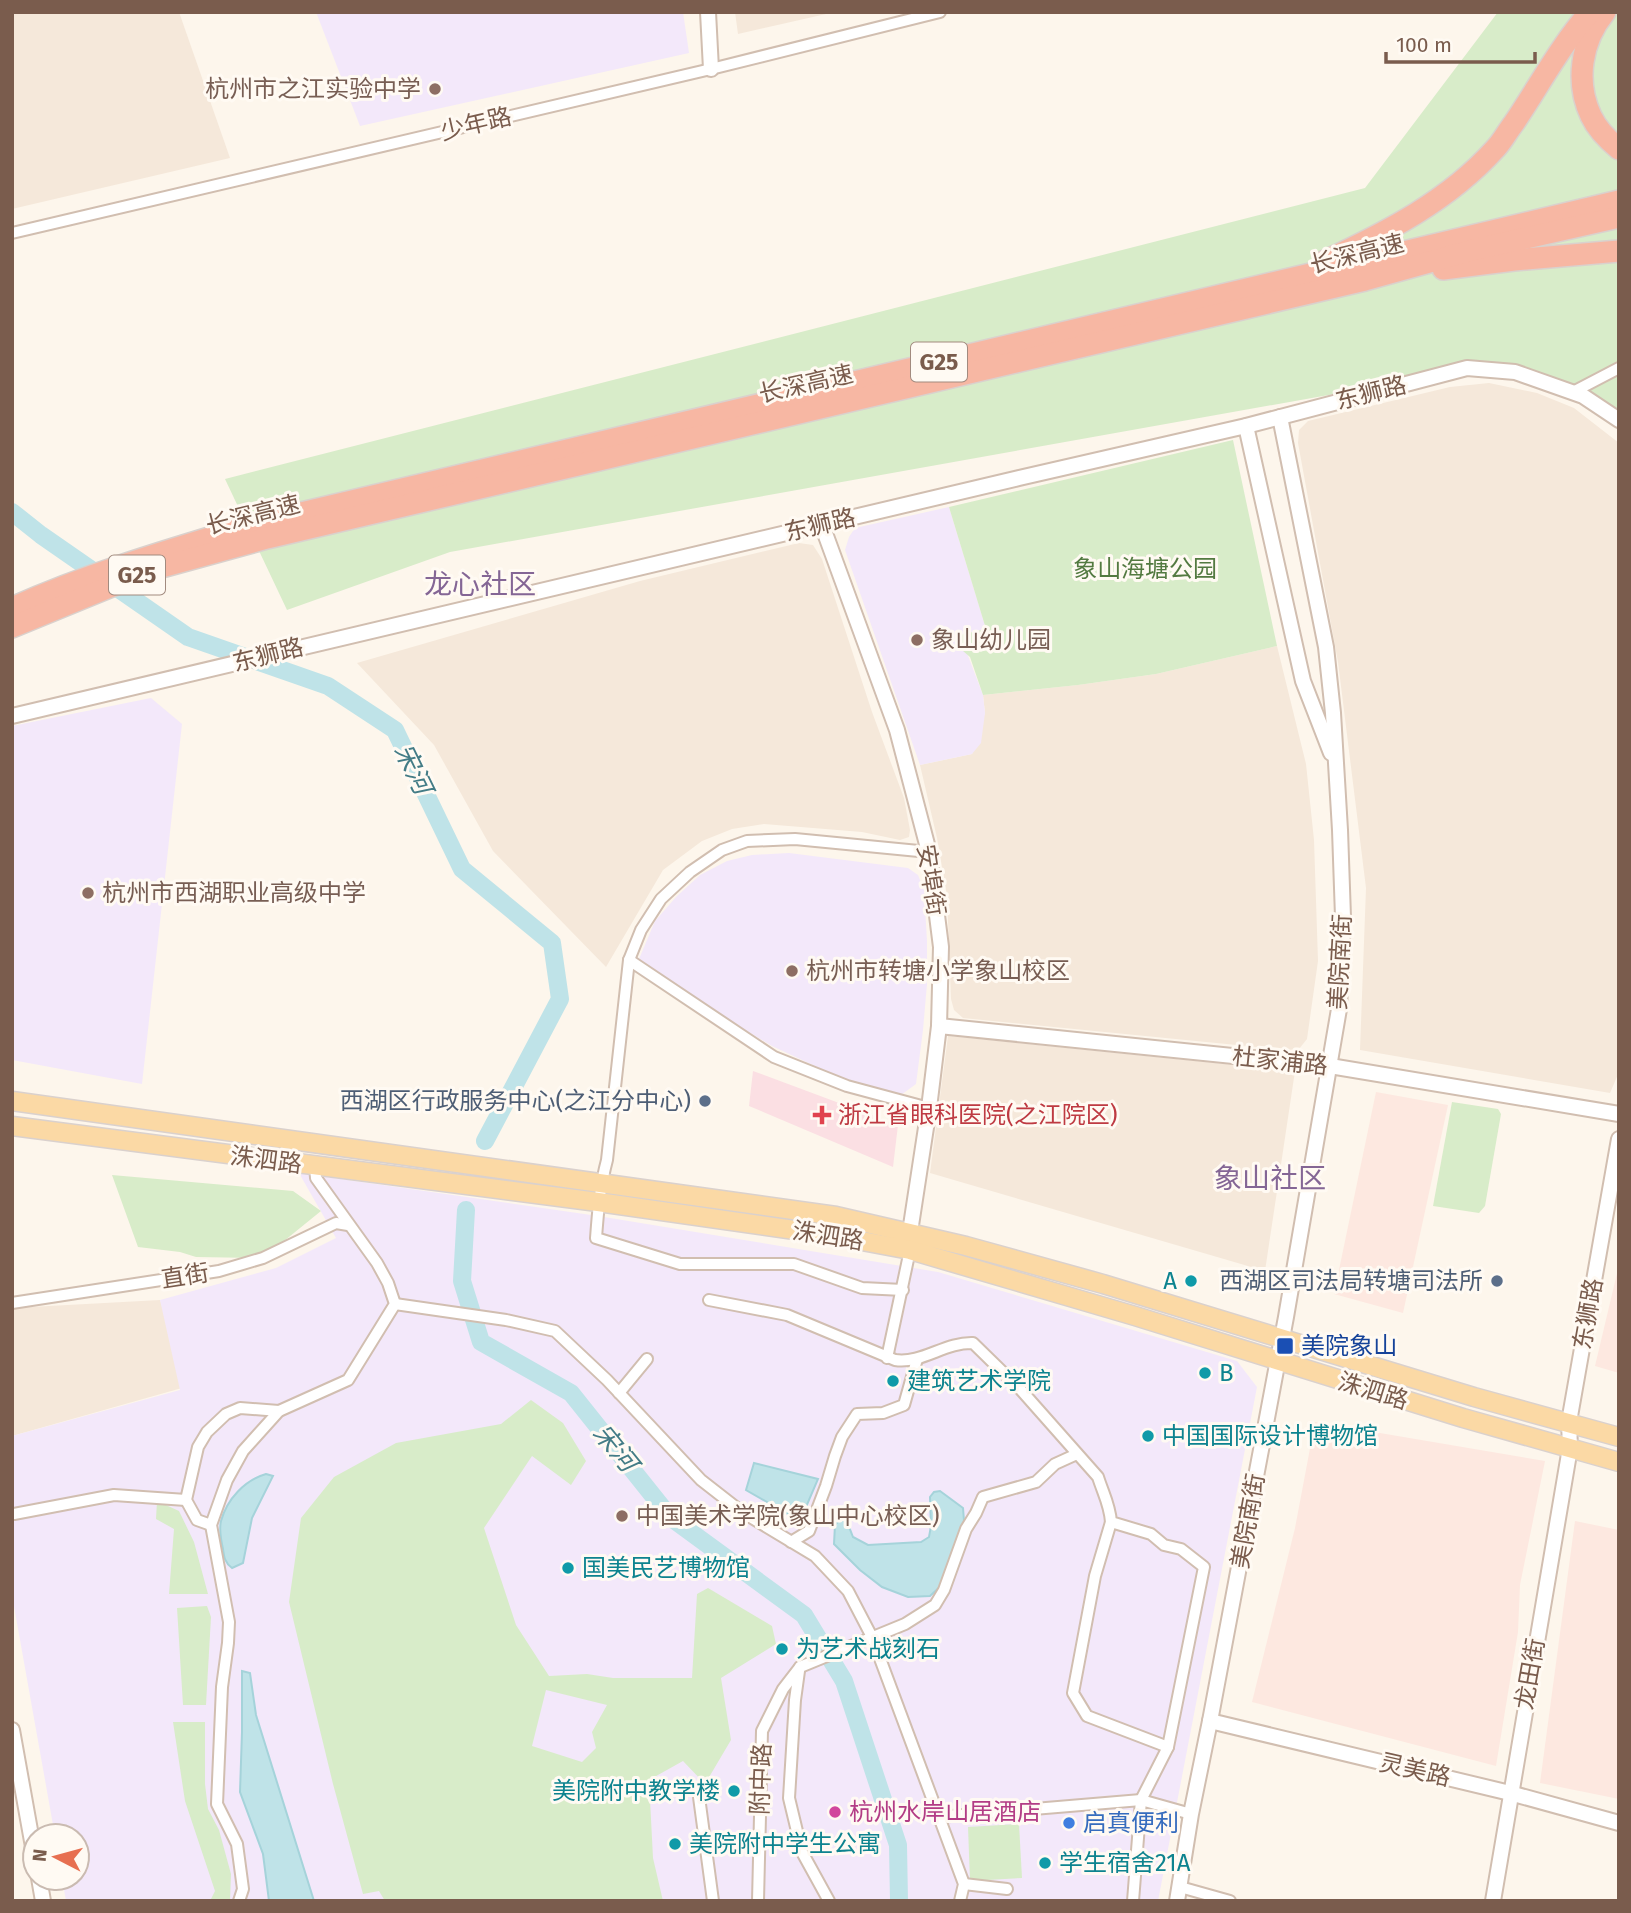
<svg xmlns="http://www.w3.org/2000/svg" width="1631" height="1913" font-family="'Fira Sans','Noto Sans SC',sans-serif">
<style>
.residential{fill:#f5e8da}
.commercial{fill:#fde8e0}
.education{fill:#f3e8fa}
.medical{fill:#fbdfe3}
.green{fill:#d8ecc9;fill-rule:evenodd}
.water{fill:#bfe3e8;stroke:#a5d3da;stroke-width:2}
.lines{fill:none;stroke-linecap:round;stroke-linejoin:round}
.river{stroke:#bfe3e8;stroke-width:18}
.minor-casing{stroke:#d1beb0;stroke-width:14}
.tertiary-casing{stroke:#d1beb0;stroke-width:18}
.primary-casing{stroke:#dad1cd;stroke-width:21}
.motorway-casing{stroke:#dad1cd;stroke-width:24}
.minor{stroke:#fff;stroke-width:10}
.tertiary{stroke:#fff;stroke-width:14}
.primary{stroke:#fbd9a5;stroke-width:18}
.motorway{stroke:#f7b7a3;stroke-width:21}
.education-dot{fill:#8d6e63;stroke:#fffaf3;stroke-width:2.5}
.service-dot{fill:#5c6f8a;stroke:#fffaf3;stroke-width:2.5}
.health-dot{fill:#e0444e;stroke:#fffaf3;stroke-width:2.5}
.culture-dot{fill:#0f9aa8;stroke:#fffaf3;stroke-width:2.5}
.transit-dot{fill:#1a4fb4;stroke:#fffaf3;stroke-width:2.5}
.hotel-dot{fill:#d1479c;stroke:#fffaf3;stroke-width:2.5}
.shop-dot{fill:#3f7fe0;stroke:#fffaf3;stroke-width:2.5}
.labels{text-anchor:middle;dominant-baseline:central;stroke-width:6;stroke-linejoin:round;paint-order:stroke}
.shield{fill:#fffaf3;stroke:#a28b7f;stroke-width:2}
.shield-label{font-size:23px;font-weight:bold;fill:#7a5c4d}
.education-label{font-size:24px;fill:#785e54;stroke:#fffaf3;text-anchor:start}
.street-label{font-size:24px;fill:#7a5c4d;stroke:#fffaf3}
.park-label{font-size:24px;fill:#537a41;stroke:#fffaf3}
.service-label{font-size:24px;fill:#4e5e75;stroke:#fffaf3;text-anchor:end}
.health-label{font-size:24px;fill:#be3a42;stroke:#fffaf3;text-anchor:start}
.culture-label{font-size:24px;fill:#0d838f;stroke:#fffaf3;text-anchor:start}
.transit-label{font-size:24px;fill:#164399;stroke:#fffaf3;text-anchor:start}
.hotel-label{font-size:24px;fill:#b23c85;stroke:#fffaf3;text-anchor:start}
.shop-label{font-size:24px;fill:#366cbe;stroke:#fffaf3;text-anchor:start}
.water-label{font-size:26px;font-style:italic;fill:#437c86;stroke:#fffaf3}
.quarter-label{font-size:28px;fill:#846695;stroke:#fffaf3}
</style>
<rect width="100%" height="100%" fill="#fdf6ec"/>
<g class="residential">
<path d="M12 12H179L230 158 12 209Z"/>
<path d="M735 12H835L738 34Z"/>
<path d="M1489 383 1537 393 1574 408 1619 443V1072L1610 1093 1360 1050 1366 888 1338 662 1298 443 1299 430 1308 421 1450 387Z"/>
<path d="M799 543 813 545 822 559 872 712 904 798 910 830 909 837 900 840 862 832 764 824 732 829 702 841 663 870 606 967 493 851 434 745 357 663 640 581Z"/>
<path d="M1277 646 1306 764 1314 840 1318 961 1307 1039 1299 1049 1287 1050 963 1018 954 1010 951 999 947 896 937 838 920 765 972 754 985 713 983 695 1078 685 1156 674Z"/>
<path d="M948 1036 1295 1071 1265 1271 930 1173Z"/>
<path d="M160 1300 189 1386 12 1436V1308Z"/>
</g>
<g class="commercial">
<path d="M1376 1092 1448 1105 1403 1313 1334 1294Z"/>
<path d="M1619 1265V1373L1595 1366Z"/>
<path d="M1315 1422 1545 1461 1520 1585 1518 1632 1496 1766 1252 1702 1295 1528Z"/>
<path d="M1575 1521 1619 1530V1799L1540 1783Z"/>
</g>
<g class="education">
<path d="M316 12H683L689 53 360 126Z"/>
<path d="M949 507 986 629 960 635 983 695 985 713 981 743 972 754 920 765 845 550 849 537 855 528Z"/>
<path d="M151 698 182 724 142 1084 12 1060V726Z"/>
<path d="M789 853 908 868 918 875 924 890 927 941V984L923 1030 916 1084 901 1095 845 1080 772 1046 740 1027 639 959 655 921 676 897 700 875 727 861 752 855Z"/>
<path d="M299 1173 598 1216 938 1272 1237 1361 1257 1387 1158 1901H66L62 1878H77V1836H55L12 1595V1436L180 1390 160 1300 276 1268 336 1238Z"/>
</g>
<path class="medical" d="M753 1071 898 1125 893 1167 749 1106Z"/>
<g class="green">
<path d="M1498 12H1619V421L1573 392 1515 372 1446 374 450 552 287 610 225 479 1365 188Z"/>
<path d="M1233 440 1277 646 1156 674 1078 685 983 695 970 657 956 645 960 635 986 629 949 507Z"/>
<path d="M1452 1102 1498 1109 1501 1114 1485 1206 1479 1213 1433 1206Z"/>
<path d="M112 1175 293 1191 321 1211 263 1258 196 1257 180 1252 138 1247Z"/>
<path d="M531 1400 563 1423 586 1461 571 1485 532 1456 484 1528 516 1625 549 1676 587 1674 613 1678H692L697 1594 708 1588 772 1626 776 1644 721 1678 731 1740 705 1784 683 1761 649 1780 653 1858 663 1901H385L379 1891 363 1894 333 1784 289 1602 301 1518 334 1477 396 1443 501 1424ZM546 1690 607 1705 592 1732 596 1748 582 1762 532 1746Z"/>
<path d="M157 1501 179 1511 194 1542 208 1594H169L174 1529 156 1519Z"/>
<path d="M207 1606 211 1617 206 1705H183L177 1608Z"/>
<path d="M173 1722H205V1784L208 1809 219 1830 231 1874 230 1901 211 1899 215 1891 185 1801Z"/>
<path d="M1019 1824 1022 1878 970 1881 968 1827Z"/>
</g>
<g class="water">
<path d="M754 1463 818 1479 800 1521 746 1490Z"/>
<path d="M266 1474 273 1476 252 1518 243 1563 232 1568C225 1563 224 1557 223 1549 221 1540 219 1529 221 1521 227 1499 245 1480 266 1474Z"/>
<path d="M940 1491 963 1508 964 1521 943 1584 930 1596 908 1597 882 1587 860 1570 834 1544 835 1525 840 1519H846L853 1537 868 1545 921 1542 929 1537 931 1526 930 1497 934 1492Z"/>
<path d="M242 1671 250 1673 256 1715 314 1901H269L263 1854 240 1792 242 1732Z"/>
</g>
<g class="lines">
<g class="river">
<path d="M12 512 41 535 188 637 328 686 395 730 462 869 552 943 560 999 485 1141"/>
<path d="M466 1210 462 1281 481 1342 571 1393 670 1517 804 1615 844 1681 898 1845 899 1901"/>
</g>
<defs>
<g id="minor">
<path d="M12 233 711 69 940 12"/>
<path d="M1573 392 1619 368"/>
<path d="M629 960 774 1057 847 1086 929 1108"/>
<path d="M903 1290 862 1288 794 1264H680L596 1238C598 1211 600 1186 607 1160L629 960 641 930 661 899 690 872 722 850 747 841 795 839 929 852"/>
<path d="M709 1300 787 1315 895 1360C922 1364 945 1342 973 1343L1021 1390 1098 1477C1103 1493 1110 1505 1111 1522L1151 1534 1164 1545 1181 1549 1204 1567 1168 1747 1141 1800 1133 1901"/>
<path d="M12 1303 219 1271 263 1258 336 1223 348 1225"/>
<path d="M395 1304 506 1320 555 1331 607 1380 701 1480 742 1512 815 1556 848 1591 872 1637 964 1884 960 1901"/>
<path d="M887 1358 910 1250"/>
<path d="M619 1393 647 1359"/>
<path d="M14 1514 114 1495 186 1500"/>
<path d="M1111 1522 1095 1576 1073 1693 1087 1716 1168 1747"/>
<path d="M211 1525 197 1520 186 1500 198 1447 207 1432 226 1414 240 1408 279 1411"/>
<path d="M791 1542 809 1531 826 1486 835 1456 842 1437 857 1414 883 1413 904 1405 917 1359"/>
<path d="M800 1667 905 1624 935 1605 944 1590 966 1529 976 1513 983 1497 1036 1482 1055 1464 1077 1454"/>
<path d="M799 1671 795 1700 789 1798 802 1852 829 1901"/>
<path d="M699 1797 713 1901"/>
<path d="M939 1817 1141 1800 1191 1814"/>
<path d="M964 1884 1007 1889"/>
<path d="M1180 1887 1230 1901"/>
<path d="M239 1901 243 1889 237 1844 217 1804 222 1687 228 1643 229 1622 211 1525 227 1480 243 1451 279 1411 348 1380 395 1304 388 1283 377 1263 316 1178 315 1166"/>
<path d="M758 1901 762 1731 783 1689 800 1667"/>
</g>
<g id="tertiary">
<path d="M708 12 711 69"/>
<path d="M1246 426 1303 681 1331 753"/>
<path d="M822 525 897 730 929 852 941 947 939 1026 929 1108 910 1232V1241"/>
<path d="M12 716 1019 478 1246 426 1467 368 1515 372 1583 396 1619 420"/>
<path d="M939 1026 1330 1066 1619 1114"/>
<path d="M1210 1721 1510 1793 1619 1823"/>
<path d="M12 1730 35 1858"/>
<path d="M39 1878 43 1901"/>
<path d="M1177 1901 1191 1814 1210 1721 1286 1317 1339 1009 1343 917 1340 830 1333 713 1326 647 1280 417"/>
<path d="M1493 1901 1570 1448 1569 1422 1619 1139"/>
</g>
<g id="primary">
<path d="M12 1101 836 1216 966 1246 1103 1284 1474 1397 1619 1437"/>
<path d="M12 1126 598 1202 830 1235 910 1250 1135 1316 1463 1418 1619 1462"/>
</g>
<g id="motorway">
<path d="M1605 12C1581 41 1575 82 1591 116 1597 129 1608 140 1619 149"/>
<path d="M1325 261C1387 232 1448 201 1495 149 1502 142 1507 132 1514 123 1539 86 1560 46 1590 12"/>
<path d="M1443 269 1514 260 1619 251"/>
<path d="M12 608C92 572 176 548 259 523L1619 201"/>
<path d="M12 627 151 570 267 538 1365 280 1473 250 1619 217"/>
</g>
</defs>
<use href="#minor" class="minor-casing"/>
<use href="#tertiary" class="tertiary-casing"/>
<use href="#primary" class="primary-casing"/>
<use href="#motorway" class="motorway-casing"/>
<use href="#minor" class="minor"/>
<use href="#tertiary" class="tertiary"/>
<use href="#primary" class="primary"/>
<use href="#motorway" class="motorway"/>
</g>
<g class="education-dot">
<circle cx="435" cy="89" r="7"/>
<circle cx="917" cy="640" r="7"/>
<circle cx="88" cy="893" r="7"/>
<circle cx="792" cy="971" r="7"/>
<circle cx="622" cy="1516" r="7"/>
</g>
<g class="service-dot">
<circle cx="705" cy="1101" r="7"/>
<circle cx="1497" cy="1281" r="7"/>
</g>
<path class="health-dot" d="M818.5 1104.5h7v7h7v7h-7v7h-7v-7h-7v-7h7z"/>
<g class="culture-dot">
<circle cx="1191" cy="1281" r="7"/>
<circle cx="1205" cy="1373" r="7"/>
<circle cx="893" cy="1381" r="7"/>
<circle cx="1148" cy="1436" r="7"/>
<circle cx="568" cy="1568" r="7"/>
<circle cx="782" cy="1649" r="7"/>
<circle cx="734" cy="1791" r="7"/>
<circle cx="675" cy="1844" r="7"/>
<circle cx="1045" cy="1863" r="7"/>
</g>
<rect class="transit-dot" x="1276" y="1337" width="18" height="18" rx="3.5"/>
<circle class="hotel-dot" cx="835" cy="1812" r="7"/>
<circle class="shop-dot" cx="1069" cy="1823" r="7"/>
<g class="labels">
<g class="shield">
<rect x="911" y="342.5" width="56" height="39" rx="5"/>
<rect x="109" y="555.5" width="56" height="39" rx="5"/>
</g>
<g class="shield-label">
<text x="939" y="362">G25</text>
<text x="137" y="575">G25</text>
</g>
<g class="education-label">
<text x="421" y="89" text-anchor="end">杭州市之江实验中学</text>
<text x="931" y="640">象山幼儿园</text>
<text x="102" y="893">杭州市西湖职业高级中学</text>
<text x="806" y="971">杭州市转塘小学象山校区</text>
<text x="636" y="1516">中国美术学院(象山中心校区)</text>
</g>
<g class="street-label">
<text transform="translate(476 124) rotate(-13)">少年路</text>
<text transform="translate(1357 254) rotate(-14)">长深高速</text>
<text transform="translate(806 384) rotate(-13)">长深高速</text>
<text transform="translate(1371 393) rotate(-14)">东狮路</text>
<text transform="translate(253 515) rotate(-14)">长深高速</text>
<text transform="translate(820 525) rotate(-13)">东狮路</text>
<text transform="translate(268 655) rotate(-14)">东狮路</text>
<text transform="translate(931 880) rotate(81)">安埠街</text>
<text transform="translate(1340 962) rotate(-87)">美院南街</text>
<text transform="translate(1280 1061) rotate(6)">杜家浦路</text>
<text transform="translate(266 1160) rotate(7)">洙泗路</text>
<text transform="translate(828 1236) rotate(9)">洙泗路</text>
<text transform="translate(185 1276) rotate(-9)">直街</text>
<text transform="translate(1588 1314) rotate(-80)">东狮路</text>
<text transform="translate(1373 1391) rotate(17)">洙泗路</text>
<text transform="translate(1248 1521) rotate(-80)">美院南街</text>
<text transform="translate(1530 1674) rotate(-80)">龙田街</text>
<text transform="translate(1415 1770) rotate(13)">灵美路</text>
<text transform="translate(761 1779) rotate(-88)">附中路</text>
</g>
<g class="park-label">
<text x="1145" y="569">象山海塘公园</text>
</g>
<g class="service-label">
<text x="691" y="1101">西湖区行政服务中心(之江分中心)</text>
<text x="1483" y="1281">西湖区司法局转塘司法所</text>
</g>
<g class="health-label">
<text x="838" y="1115">浙江省眼科医院(之江院区)</text>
</g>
<g class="culture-label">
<text x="1177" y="1281" text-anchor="end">A</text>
<text x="1219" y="1373">B</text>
<text x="907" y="1381">建筑艺术学院</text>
<text x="1162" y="1436">中国国际设计博物馆</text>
<text x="582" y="1568">国美民艺博物馆</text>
<text x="796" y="1649">为艺术战刻石</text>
<text x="720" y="1791" text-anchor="end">美院附中教学楼</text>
<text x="689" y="1844">美院附中学生公寓</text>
<text x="1059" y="1863">学生宿舍21A</text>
</g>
<g class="transit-label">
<text x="1301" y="1346">美院象山</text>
</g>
<g class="hotel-label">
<text x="849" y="1812">杭州水岸山居酒店</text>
</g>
<g class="shop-label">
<text x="1083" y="1823">启真便利</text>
</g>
<g class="water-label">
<text transform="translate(413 769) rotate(64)">宋河</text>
<text transform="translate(615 1448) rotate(51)">宋河</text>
</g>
<g class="quarter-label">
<text x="480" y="584">龙心社区</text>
<text x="1270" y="1178">象山社区</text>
</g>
</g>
<rect width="1631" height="1913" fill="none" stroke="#7a5c4d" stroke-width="28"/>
<g transform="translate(56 1857) rotate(276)"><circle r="33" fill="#fffaf3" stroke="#cabbb1" stroke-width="2"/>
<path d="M0-5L12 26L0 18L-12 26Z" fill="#e76f51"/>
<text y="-10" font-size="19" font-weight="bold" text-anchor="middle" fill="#7a5c4d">N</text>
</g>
<path d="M1386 52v10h149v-10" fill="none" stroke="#7a5c4d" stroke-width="3.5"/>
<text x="1396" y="52" font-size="21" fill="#7a5c4d" stroke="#fffaf3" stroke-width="5" paint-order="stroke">100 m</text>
</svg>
